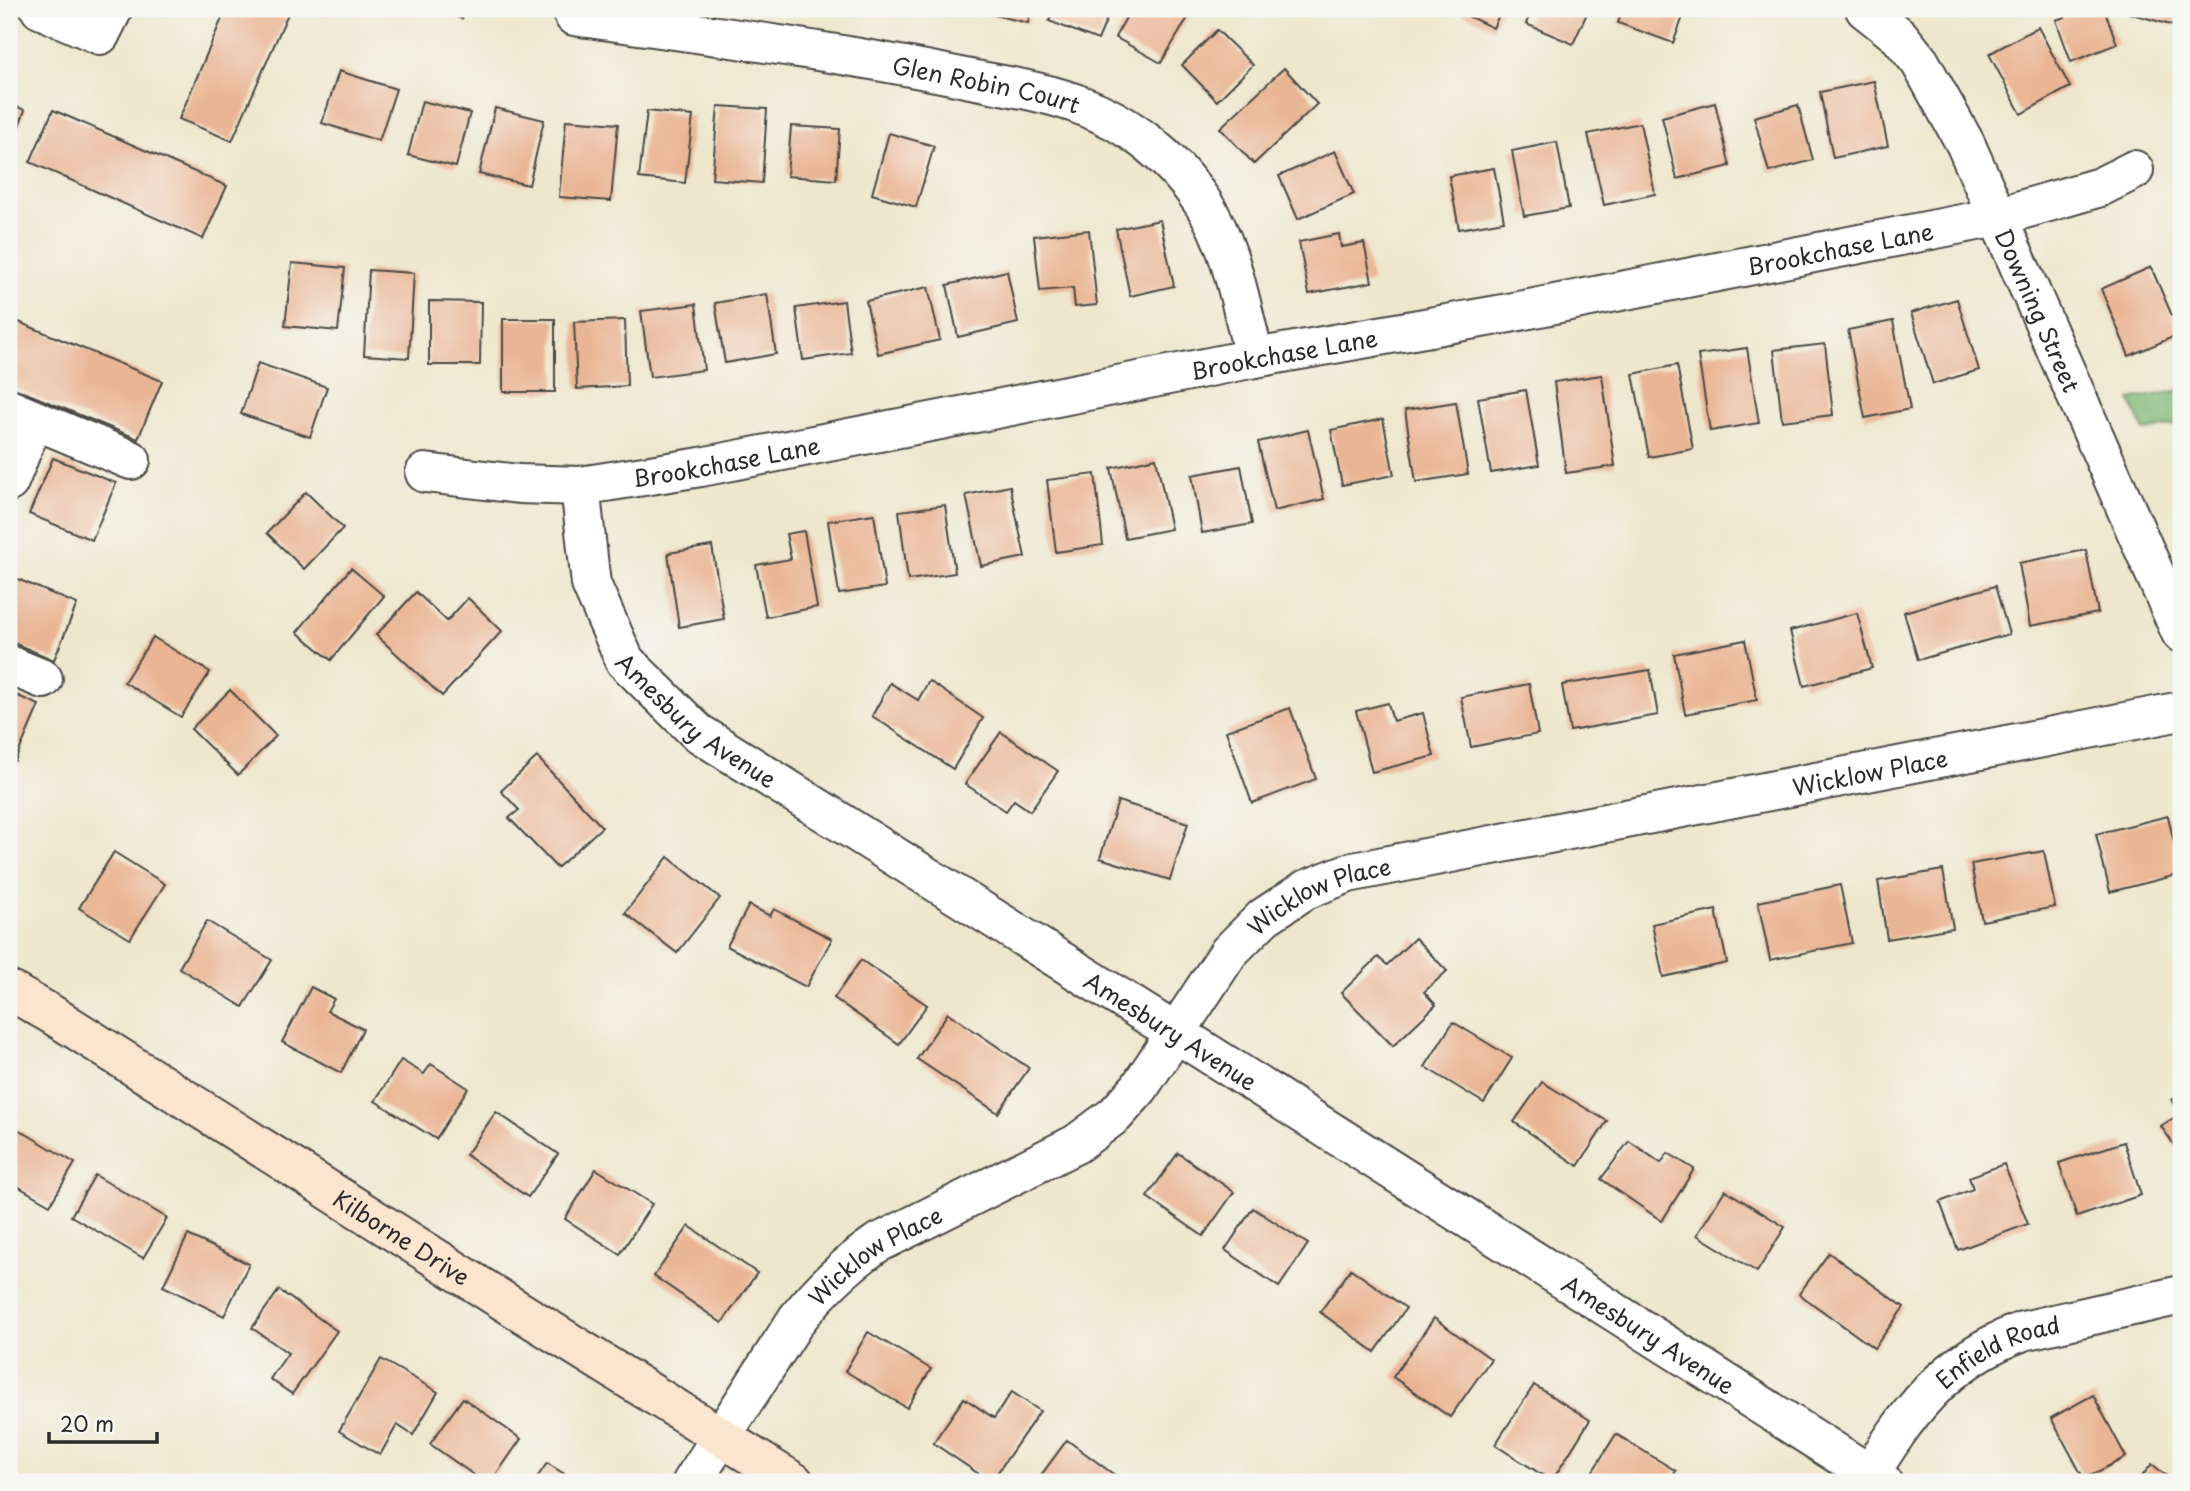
<svg xmlns="http://www.w3.org/2000/svg" width="2190" height="1491" font-family="'Playpen Sans',sans-serif">
<style>
.forest{fill:#80b874;stroke:#567250;stroke-width:2}
.building{fill:#eab594}
.lines{fill:none;stroke-linecap:round;stroke-linejoin:round}
.street-casing{stroke:#484743;stroke-width:42}
.secondary-casing{stroke:#484743;stroke-width:42}
.street{stroke:#fff;stroke-width:38}
.secondary{stroke:#fce5cf;stroke-width:38}
.labels{text-anchor:middle;dominant-baseline:central;stroke-width:7;stroke-linejoin:round;paint-order:stroke}
.street-label{font-size:23px;fill:#2b2b2b;stroke:#f6f6f2}
</style>
<rect width="100%" height="100%" fill="#f6f6f2"/>
<filter id="ink" filterUnits="userSpaceOnUse"><feTurbulence type="fractalNoise" baseFrequency=".0143" numOctaves="2"/><feDisplacementMap in="SourceGraphic" scale="14" xChannelSelector="R" yChannelSelector="G"/><feConvolveMatrix kernelMatrix="1 2 1 2 8 2 1 2 1" color-interpolation-filters="sRGB"/></filter>
<filter id="wash" filterUnits="userSpaceOnUse"><feTurbulence type="fractalNoise" baseFrequency=".00686" numOctaves="4" result="noise"/><feDisplacementMap in="SourceGraphic" scale="28" xChannelSelector="R" yChannelSelector="G"/><feGaussianBlur stdDeviation="1.57" result="paint"/><feColorMatrix in="noise" values="0 0 0 0 0 0 0 0 0 0 0 0 0 0 0 0 0 1.4 0 .05"/><feComposite in="paint" operator="in"/></filter>
<g filter="url(#wash)">
<rect width="100%" height="100%" fill="#eee7cd"/>
<path class="forest" d="M2181 390V424L2144 431 2130 400Z"/>
<g id="blocks">
<g class="building">
<path d="M226 9H290L232 141 179 119Z"/>
<path d="M437 9H467L462 19Z"/>
<path d="M982 9H1031L1028 23 981 12Z"/>
<path d="M1054 9H1111L1098 40 1049 21Z"/>
<path d="M1131 9H1193L1161 63 1115 37Z"/>
<path d="M1453 9H1502L1493 28Z"/>
<path d="M1532 9H1589L1573 44 1526 24Z"/>
<path d="M1623 9H1686L1673 43 1618 23Z"/>
<path d="M2063 9H2104L2117 44 2071 62 2056 20 2065 17Z"/>
<path d="M2130 9H2179L2174 26 2129 13Z"/>
<path d="M2038 27 2070 87 2021 114 1989 54Z"/>
<path d="M1217 30 1253 65 1217 101 1182 65Z"/>
<path d="M1284 68 1317 104 1254 164 1220 128Z"/>
<path d="M339 71 396 89 379 141 322 123Z"/>
<path d="M1874 81 1888 146 1833 158 1820 92Z"/>
<path d="M422 101 470 113 456 167 408 155Z"/>
<path d="M1715 103 1730 166 1677 179 1662 117Z"/>
<path d="M9 104 25 110 9 152Z"/>
<path d="M1798 105 1813 160 1769 172 1754 117Z"/>
<path d="M718 106 767 109 762 183 712 179Z"/>
<path d="M495 108 544 120 529 185 479 174Z"/>
<path d="M53 110 227 186 203 239 30 162Z"/>
<path d="M647 111 693 116 685 183 639 178Z"/>
<path d="M566 120 618 124 611 201 559 197Z"/>
<path d="M1640 123 1655 194 1604 205 1588 134Z"/>
<path d="M791 126 840 129 836 180 787 176Z"/>
<path d="M889 133 934 146 916 207 872 194Z"/>
<path d="M1557 142 1569 208 1524 216 1512 151Z"/>
<path d="M1335 151 1354 194 1298 219 1279 176Z"/>
<path d="M1494 168 1504 221 1459 229 1449 176Z"/>
<path d="M1160 220 1174 286 1130 296 1116 229Z"/>
<path d="M1089 230 1097 305 1075 307 1073 288 1040 291 1034 236Z"/>
<path d="M1339 234 1341 247 1364 243 1372 282 1309 294 1299 242Z"/>
<path d="M292 263 345 268 338 331 285 326Z"/>
<path d="M2151 267 2180 334 2129 356 2101 289Z"/>
<path d="M369 270 414 273 409 358 364 355Z"/>
<path d="M1007 271 1018 323 958 337 947 285Z"/>
<path d="M928 287 940 340 878 354 866 301Z"/>
<path d="M767 294 776 354 725 363 715 303Z"/>
<path d="M1957 299 1979 370 1933 384 1911 313Z"/>
<path d="M429 301 481 302 480 365H429Z"/>
<path d="M844 301 851 353 803 360 796 308Z"/>
<path d="M696 304 704 370 650 377 641 311Z"/>
<path d="M9 318 162 381 138 439 9 386Z"/>
<rect x="503" y="319" width="52" height="73"/>
<path d="M625 320 627 386 577 389 574 322Z"/>
<path d="M1893 321 1910 409 1865 418 1848 330Z"/>
<path d="M1825 344 1833 415 1782 421 1774 350Z"/>
<path d="M1747 348 1759 423 1710 431 1698 355Z"/>
<path d="M258 363 327 387 310 437 241 414Z"/>
<path d="M1677 365 1693 449 1649 457 1633 374Z"/>
<path d="M1602 375 1615 466 1566 473 1554 382Z"/>
<path d="M1526 390 1539 465 1491 473 1478 398Z"/>
<path d="M1456 402 1468 474 1416 482 1405 410Z"/>
<path d="M1383 419 1394 475 1342 485 1331 430Z"/>
<path d="M1308 430 1324 499 1274 511 1258 442Z"/>
<path d="M53 458 116 483 92 540 29 514Z"/>
<path d="M1156 458 1171 529 1125 538 1111 468Z"/>
<path d="M1241 466 1252 524 1202 533 1192 475Z"/>
<path d="M1095 474 1103 545 1056 552 1047 480Z"/>
<path d="M1010 486 1025 557 981 566 966 495Z"/>
<path d="M306 492 343 528 304 569 267 533Z"/>
<path d="M945 505 955 573 908 580 899 511Z"/>
<path d="M874 514 885 587 839 594 828 521Z"/>
<path d="M804 531 817 607 766 617 756 565 791 559 786 534Z"/>
<path d="M712 546 724 619 679 627 668 553Z"/>
<path d="M2086 550 2098 613 2030 626 2019 563Z"/>
<path d="M351 568 384 596 331 660 297 632Z"/>
<path d="M15 578 77 604 54 660 9 641V592Z"/>
<path d="M1995 586 2009 634 1918 660 1904 612Z"/>
<path d="M416 592 447 621 468 598 502 631 442 696 376 635Z"/>
<path d="M1857 613 1872 668 1804 686 1790 631Z"/>
<path d="M153 637 210 672 181 717 124 682Z"/>
<path d="M1745 640 1757 700 1685 714 1674 654Z"/>
<path d="M1650 670 1658 715 1570 731 1562 685Z"/>
<path d="M929 681 983 718 953 769 872 716 890 683 918 700Z"/>
<path d="M1529 684 1538 734 1471 747 1461 697Z"/>
<path d="M230 690 276 736 238 775 191 729Z"/>
<path d="M9 692 39 705 15 761 9 758Z"/>
<path d="M1388 703 1393 721 1423 713 1434 756 1372 772 1356 711Z"/>
<path d="M1290 708 1316 779 1252 803 1226 731Z"/>
<path d="M1001 732 1058 771 1030 811 1014 800 1006 811 965 784Z"/>
<path d="M537 757 602 827 557 868 509 818 519 810 501 791Z"/>
<path d="M1118 801 1188 823 1170 880 1100 858Z"/>
<path d="M2168 816 2181 874 2110 892 2096 834Z"/>
<path d="M2044 851 2055 907 1982 921 1971 864Z"/>
<path d="M114 852 165 884 130 939 79 908Z"/>
<path d="M668 857 720 898 677 953 625 913Z"/>
<path d="M1943 870 1953 928 1887 939 1878 881Z"/>
<path d="M1840 885 1852 943 1770 960 1758 902Z"/>
<path d="M749 905 770 916 774 909 832 939 806 987 727 946Z"/>
<path d="M1716 910 1727 963 1663 977 1652 924Z"/>
<path d="M207 921 272 960 243 1007 179 968Z"/>
<path d="M1415 938 1447 971 1424 992 1436 1005 1393 1046 1341 993 1378 957 1387 965Z"/>
<path d="M861 960 927 1005 899 1044 834 998Z"/>
<path d="M311 987 334 999 327 1011 363 1029 341 1073 282 1042Z"/>
<path d="M948 1013 1029 1068 998 1113 917 1059Z"/>
<path d="M1453 1022 1512 1058 1484 1103 1425 1067Z"/>
<path d="M401 1060 424 1074 431 1064 468 1088 436 1139 375 1101Z"/>
<path d="M1542 1082 1607 1121 1578 1166 1514 1122Z"/>
<path d="M2181 1094V1155L2161 1126 2181 1113 2172 1100Z"/>
<path d="M496 1112 558 1154 528 1197 466 1155Z"/>
<path d="M16 1128 75 1163 50 1205 17 1186 9 1201V1140Z"/>
<path d="M1629 1141 1661 1163 1668 1153 1694 1169 1662 1221 1601 1179Z"/>
<path d="M2124 1142 2141 1195 2077 1217 2059 1163Z"/>
<path d="M1178 1153 1234 1192 1203 1236 1147 1197Z"/>
<path d="M2004 1164 2028 1224 1958 1250 1940 1202 1973 1189 1969 1177Z"/>
<path d="M596 1169 652 1204 620 1254 565 1219Z"/>
<path d="M95 1175 167 1218 143 1258 71 1216Z"/>
<path d="M1725 1190 1785 1227 1757 1272 1697 1235Z"/>
<path d="M1253 1208 1308 1244 1279 1287 1225 1250Z"/>
<path d="M689 1226 757 1273 722 1323 654 1276Z"/>
<path d="M188 1235 249 1264 224 1316 163 1286Z"/>
<path d="M1829 1253 1904 1307 1874 1348 1799 1294Z"/>
<path d="M1351 1269 1406 1308 1375 1352 1320 1312Z"/>
<path d="M279 1290 337 1331 292 1394 270 1379 288 1353 252 1328Z"/>
<path d="M1434 1318 1491 1359 1450 1417 1393 1377Z"/>
<path d="M868 1332 931 1369 907 1408 845 1371Z"/>
<path d="M381 1359 438 1392 413 1435 397 1425 380 1455 339 1431Z"/>
<path d="M1534 1385 1590 1420 1552 1481 1495 1445Z"/>
<path d="M1012 1392 1040 1411 991 1482 933 1443 964 1398 994 1418Z"/>
<path d="M2093 1395 2126 1457 2084 1479 2051 1418Z"/>
<path d="M463 1398 521 1439 491 1482H484L430 1444Z"/>
<path d="M1616 1434 1676 1471 1669 1482H1586Z"/>
<path d="M1067 1440 1120 1479 1118 1482H1036Z"/>
<path d="M547 1463 577 1482H534Z"/>
<path d="M2152 1464 2174 1482H2137Z"/>
</g>
</g>
</g>
<g filter="url(#ink)">
<use href="#blocks" fill-opacity="0" stroke="#484743" stroke-width="2"/>
<g class="lines">
<defs>
<g id="street">
<path d="M40 9 100 35 113 9"/>
<path id="s1" d="M1865 9 1899 36 1920 62 1965 143 2181 633"/>
<path id="s2" d="M574 16C702 34 830 50 956 76 997 85 1041 90 1080 105 1130 123 1174 159 1203 203 1233 248 1240 306 1255 358"/>
<path d="M9 409 131 460"/>
<path id="s3" d="M425 473 519 484 580 486 701 467 1255 358 1509 313 1997 217 2100 187 2134 170"/>
<path d="M9 482 34 420"/>
<path id="s4" d="M580 486 591 584 625 661 697 732 1176 1033 1882 1482"/>
<path d="M9 665 43 679"/>
<path id="s5" d="M692 1482 797 1319C820 1290 846 1265 876 1244L1076 1144 1115 1115 1139 1088 1229 952 1264 917 1305 890 1348 873 2181 711"/>
<path id="s6" d="M1865 1482C1907 1413 1943 1361 2023 1331L2181 1295"/>
</g>
<g id="secondary">
<path id="s7" d="M9 990 51 1014 505 1302 794 1482"/>
</g>
</defs>
<use href="#street" class="street-casing"/>
<use href="#secondary" class="secondary-casing"/>
<use href="#street" class="street"/>
<use href="#secondary" class="secondary"/>
</g>
</g>
<g class="labels">
<g class="street-label">
<text stroke="none"><textPath href="#s2" startOffset="418">Glen Robin Court</textPath></text>
<text stroke="none"><textPath href="#s3" startOffset="1438">Brookchase Lane</textPath></text>
<text stroke="none"><textPath href="#s1" startOffset="352">Downing Street</textPath></text>
<text stroke="none"><textPath href="#s3" startOffset="872">Brookchase Lane</textPath></text>
<text stroke="none"><textPath href="#s3" startOffset="304">Brookchase Lane</textPath></text>
<text stroke="none"><textPath href="#s4" startOffset="276">Amesbury Avenue</textPath></text>
<text stroke="none"><textPath href="#s5" startOffset="1451">Wicklow Place</textPath></text>
<text stroke="none"><textPath href="#s5" startOffset="884">Wicklow Place</textPath></text>
<text stroke="none"><textPath href="#s4" startOffset="844">Amesbury Avenue</textPath></text>
<text stroke="none"><textPath href="#s7" startOffset="464">Kilborne Drive</textPath></text>
<text stroke="none"><textPath href="#s5" startOffset="296">Wicklow Place</textPath></text>
<text stroke="none"><textPath href="#s4" startOffset="1410">Amesbury Avenue</textPath></text>
<text stroke="none"><textPath href="#s6" startOffset="192">Enfield Road</textPath></text>
</g>
</g>
<rect width="2190" height="1491" fill="none" stroke="#f6f6f2" stroke-width="35"/>
<path d="M49 1432v10h108v-10" fill="none" stroke="#2b2b2b" stroke-width="3.5"/>
<text x="60" y="1432" font-size="21" fill="#2b2b2b" stroke="#f6f6f2" stroke-width="5" paint-order="stroke">20 m</text>
</svg>
